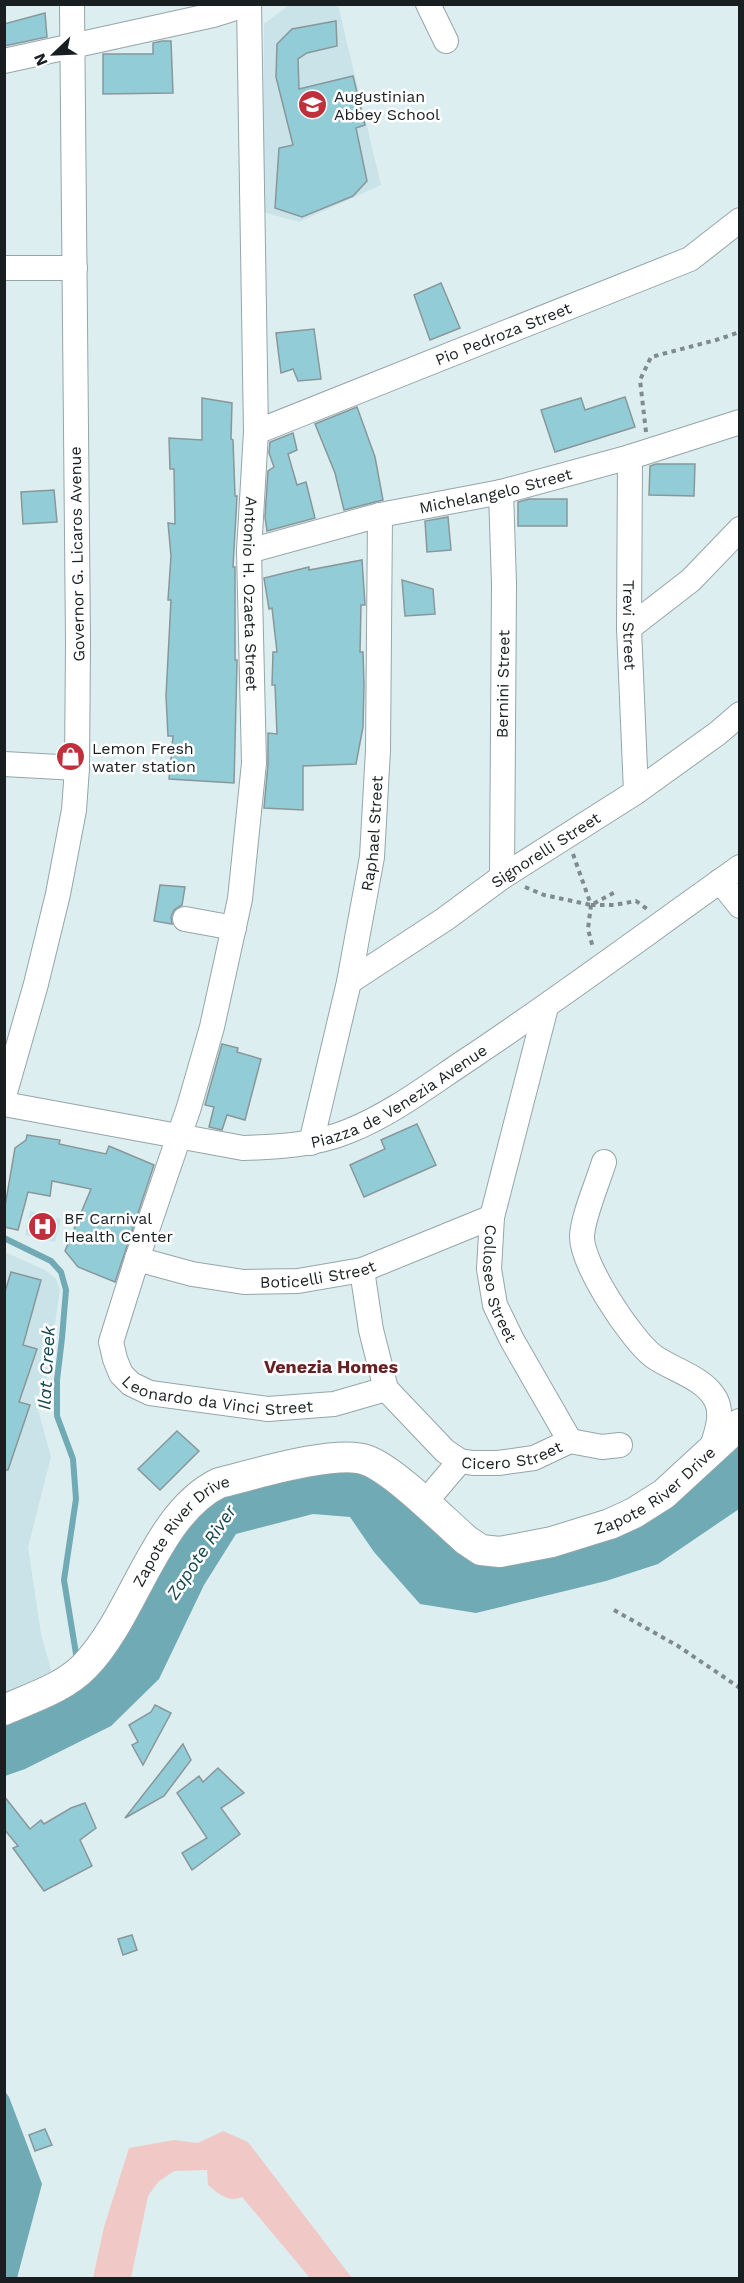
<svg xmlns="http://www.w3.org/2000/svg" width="744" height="2283" font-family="'Work Sans',sans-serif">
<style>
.built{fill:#c9e3e8}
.green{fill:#f0c9c7}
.water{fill:#70aab4}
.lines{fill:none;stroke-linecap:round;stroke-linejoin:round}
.stream{stroke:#70aab4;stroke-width:6}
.building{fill:#92cdd7;stroke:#88979a;stroke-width:1.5}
.minor-casing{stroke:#95a5a8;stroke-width:26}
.major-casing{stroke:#95a5a8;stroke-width:32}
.path{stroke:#7f8b8d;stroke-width:4;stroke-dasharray:4.5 4.5;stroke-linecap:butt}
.minor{stroke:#fff;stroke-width:24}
.major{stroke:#fff;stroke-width:30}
.labels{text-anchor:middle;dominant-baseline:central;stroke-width:5;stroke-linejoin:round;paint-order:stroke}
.poi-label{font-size:16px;fill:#191f20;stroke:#fff;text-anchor:start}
.street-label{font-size:16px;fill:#191f20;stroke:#fff}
.neighbourhood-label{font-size:18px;font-weight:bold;fill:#672124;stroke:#fff}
.water-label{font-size:18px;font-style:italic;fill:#12464e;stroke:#fff}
</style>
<rect width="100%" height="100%" fill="#ddeef1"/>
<g class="built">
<path d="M289 5H338L381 185 299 222 263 212 264 24Z"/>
<path d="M30 1211 61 1219 55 1242 25 1235Z"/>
<path d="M5 1252 45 1270 56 1279 60 1290 44 1396 34 1395 51 1457 28 1547 41 1634 52 1673 5 1696Z"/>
</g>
<path class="green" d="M223 2131 248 2142 352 2278H310L242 2197C228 2203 219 2194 208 2185L207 2170 174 2171 158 2182 148 2196 131 2278H93L104 2227 129 2148 174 2140 198 2143Z"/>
<g class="water">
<path d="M739 1433V1509L658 1564 606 1581 476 1613 420 1604 374 1552 350 1517 313 1514 236 1534 204 1585 159 1679 111 1726 25 1769 5 1776V1718L63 1695 213 1493 369 1462 477 1558 610 1535Z"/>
<path d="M4 2090 9 2097 42 2184 17 2278H5Z"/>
</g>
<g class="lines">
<path class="stream" d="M4 1238 51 1261 61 1272 66 1290 62 1338 57 1380V1416L73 1459 76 1499 64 1580 77 1660"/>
</g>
<g class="building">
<path d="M45 13 47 37 4 46V24Z"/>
<path d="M336 21 337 46 307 53 298 59 299 89 353 76 365 125 356 128 367 181 353 196 302 217 275 208 279 148 293 145 276 77 277 44 292 29Z"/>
<path d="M162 41H171L173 93 103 94V54H153V43Z"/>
<path d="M441 283 460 328 430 340 414 295Z"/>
<path d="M314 329 321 379 298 381 293 369 281 373 276 333Z"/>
<path d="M625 397 635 427 555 452 541 410 581 398 585 410Z"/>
<path d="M202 398 232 403 231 439 233 440 235 496H237L233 567H235V660H237V663L234 783 169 779 173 736H168L166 696 171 600H168L171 556 168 523 175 524 174 469H170L169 438 202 440Z"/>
<path d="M357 407 375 457 383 500 344 510 335 473 315 424Z"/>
<path d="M293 433 297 450 288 454 297 485 306 482 315 518 267 531 265 517 268 471 274 467 269 453 270 442Z"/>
<path d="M656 464H695L694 496 649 495 650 466Z"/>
<path d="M54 490 57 522 23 524 21 492Z"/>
<path d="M529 499H567V526H518V502Z"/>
<path d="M448 517 451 550 427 552 425 521Z"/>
<path d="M362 560 365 605H361L360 652H363L364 685 363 727 356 764 303 766V810L264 808 268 764V733L277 734 275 685H272L273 652H277L272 608 269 609 264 578 309 567V570Z"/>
<path d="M402 580 433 589 435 614 405 616Z"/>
<path d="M160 885 185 887 182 905 174 910 171 917 172 924 154 921Z"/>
<path d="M222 1044 238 1048 237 1052 261 1059 245 1120 227 1115 222 1130 209 1127 214 1107 205 1105Z"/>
<path d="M417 1124 436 1165 364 1197 350 1165 385 1149 381 1140Z"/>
<path d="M27 1135 60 1140 59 1144 106 1154 109 1146 154 1165 115 1282 78 1267 65 1251 91 1189 52 1181 50 1196 28 1192 18 1230 4 1227V1212L15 1148 26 1140Z"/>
<path d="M11 1272 41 1280 23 1345 37 1349 19 1402 30 1405 8 1470H4V1295Z"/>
<path d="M177 1431 199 1451 160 1490 138 1469Z"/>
<path d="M155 1705 171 1713 143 1765 132 1745 138 1742 129 1725 151 1712Z"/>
<path d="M183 1744 191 1760 164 1796 125 1818Z"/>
<path d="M218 1768 244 1793 221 1808 240 1834 192 1870 182 1853 207 1838 177 1793 199 1776 203 1782Z"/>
<path d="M4 1796 30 1829 41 1820 44 1824 71 1808 85 1803 96 1828 80 1840 92 1866 44 1891 13 1848 18 1846 4 1829Z"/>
<path d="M132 1935 137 1950 123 1955 118 1939Z"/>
<path d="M45 2129 52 2145 35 2151 29 2135Z"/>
</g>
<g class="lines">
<defs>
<g id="minor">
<path id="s1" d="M249 4 256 432 249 551 254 763 240 899 212 1027 189 1107 137 1259 111 1342 115 1359 121 1374 131 1384 150 1393 268 1409 334 1404 386 1389"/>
<path d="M428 4 446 41"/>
<path d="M4 61 213 15 248 4"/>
<path d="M4 268H75"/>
<path id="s2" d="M256 432 690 259 740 220"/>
<path id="s3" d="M630 457 629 628 636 792"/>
<path d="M501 492 504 584 502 877"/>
<path id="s4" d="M249 551 380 515 501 492 630 457 740 422"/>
<path d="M629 628 691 580 740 529"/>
<path d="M4 764 77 768"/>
<path d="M720 881 740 906"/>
<path d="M185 919 234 928"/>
<path id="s5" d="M349 982 445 919 502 877 636 792 718 733 740 714"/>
<path id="s6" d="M546 1007 492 1217 489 1269 495 1305 512 1340 570 1441"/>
<path d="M4 1096 36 984 58 894 74 810 77 768 78 642 72 4"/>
<path id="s7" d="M4 1104 243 1148C279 1147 315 1145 349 1131 394 1113 433 1082 473 1056 564 995 651 930 740 867"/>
<path id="s8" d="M311 1143 349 982 372 857 378 750 380 515"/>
<path d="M604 1162C598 1182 583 1216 582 1236 581 1264 631 1339 653 1356 672 1370 704 1377 716 1400 724 1416 715 1437 710 1453"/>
<path id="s9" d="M137 1259 192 1274 244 1282 298 1281 362 1270 492 1217"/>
<path id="s10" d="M362 1270 371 1330 386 1389 445 1451 460 1461 473 1463H498L534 1458 570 1441"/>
<path d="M570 1441 602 1447 620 1445"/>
<path d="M406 1488 424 1496 432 1494 460 1461"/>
</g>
<g id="major">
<path id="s11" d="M4 1710C31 1698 64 1688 85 1666 134 1616 155 1514 219 1483 252 1475 337 1449 366 1460 394 1470 442 1519 466 1540L481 1550 500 1552 552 1542 610 1524 634 1513 664 1494 740 1424"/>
</g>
</defs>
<use href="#minor" class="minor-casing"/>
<use href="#major" class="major-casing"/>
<g class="path">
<path d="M646 432 640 380 651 357 716 340 740 332"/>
<path d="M573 854 591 905 588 929 593 948"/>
<path d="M525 887 544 895 591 905 617 891"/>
<path d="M591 905H614L636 901 647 909"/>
<path d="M614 1610 678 1646 740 1688"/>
</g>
<use href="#minor" class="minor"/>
<use href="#major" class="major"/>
</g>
<defs>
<symbol id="school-disc" viewBox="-11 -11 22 22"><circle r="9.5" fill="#c0303c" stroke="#fff"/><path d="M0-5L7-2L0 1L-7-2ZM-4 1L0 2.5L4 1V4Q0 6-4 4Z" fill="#fff"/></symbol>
<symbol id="shop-disc" viewBox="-11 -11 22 22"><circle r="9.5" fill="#c0303c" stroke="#fff"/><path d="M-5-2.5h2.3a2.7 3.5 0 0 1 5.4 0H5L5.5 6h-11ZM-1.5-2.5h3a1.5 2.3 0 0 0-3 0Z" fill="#fff"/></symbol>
<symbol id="hospital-disc" viewBox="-11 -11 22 22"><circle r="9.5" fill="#c0303c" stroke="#fff"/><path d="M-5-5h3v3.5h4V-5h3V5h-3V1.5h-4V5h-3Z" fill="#fff"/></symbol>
</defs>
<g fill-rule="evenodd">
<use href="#school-disc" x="296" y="88" width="33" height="33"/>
<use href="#shop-disc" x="54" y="740" width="33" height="33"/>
<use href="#hospital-disc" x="26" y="1210" width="33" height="33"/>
</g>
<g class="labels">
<g class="poi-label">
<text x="334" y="96">Augustinian<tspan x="334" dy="18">Abbey School</tspan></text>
<text x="92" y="748">Lemon Fresh<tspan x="92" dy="18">water station</tspan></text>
<text x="64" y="1218">BF Carnival<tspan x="64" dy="18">Health Center</tspan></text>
</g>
<g class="street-label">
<text stroke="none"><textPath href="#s2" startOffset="266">Pio Pedroza Street</textPath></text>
<text stroke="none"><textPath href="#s4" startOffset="254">Michelangelo Street</textPath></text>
<text transform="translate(77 554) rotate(-91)">Governor G. Licaros Avenue</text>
<text stroke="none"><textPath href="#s1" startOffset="590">Antonio H. Ozaeta Street</textPath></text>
<text stroke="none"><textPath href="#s3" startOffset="168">Trevi Street</textPath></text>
<text transform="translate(503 684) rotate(-89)">Bernini Street</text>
<text stroke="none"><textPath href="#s8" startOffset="316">Raphael Street</textPath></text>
<text stroke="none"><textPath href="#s5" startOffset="237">Signorelli Street</textPath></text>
<text stroke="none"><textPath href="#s7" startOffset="411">Piazza de Venezia Avenue</textPath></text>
<text stroke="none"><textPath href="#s9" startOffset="184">Boticelli Street</textPath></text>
<text stroke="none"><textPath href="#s6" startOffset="285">Colloseo Street</textPath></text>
<text stroke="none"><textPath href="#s1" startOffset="1494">Leonardo da Vinci Street</textPath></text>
<text stroke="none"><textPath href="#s10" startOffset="278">Cicero Street</textPath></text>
<text stroke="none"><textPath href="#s11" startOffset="808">Zapote River Drive</textPath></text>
<text stroke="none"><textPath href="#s11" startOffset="261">Zapote River Drive</textPath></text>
</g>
<g class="neighbourhood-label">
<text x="331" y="1366">Venezia Homes</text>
</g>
<g class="water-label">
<text transform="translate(46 1368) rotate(-87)">Ilat Creek</text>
<text transform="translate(201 1552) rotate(-56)">Zapote River</text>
</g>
</g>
<rect width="744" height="2283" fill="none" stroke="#191f20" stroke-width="12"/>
<g transform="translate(54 54) rotate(247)" stroke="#ffffff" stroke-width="4.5" paint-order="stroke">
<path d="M0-4.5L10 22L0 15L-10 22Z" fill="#191f20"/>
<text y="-9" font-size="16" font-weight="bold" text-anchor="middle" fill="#191f20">N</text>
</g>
</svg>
